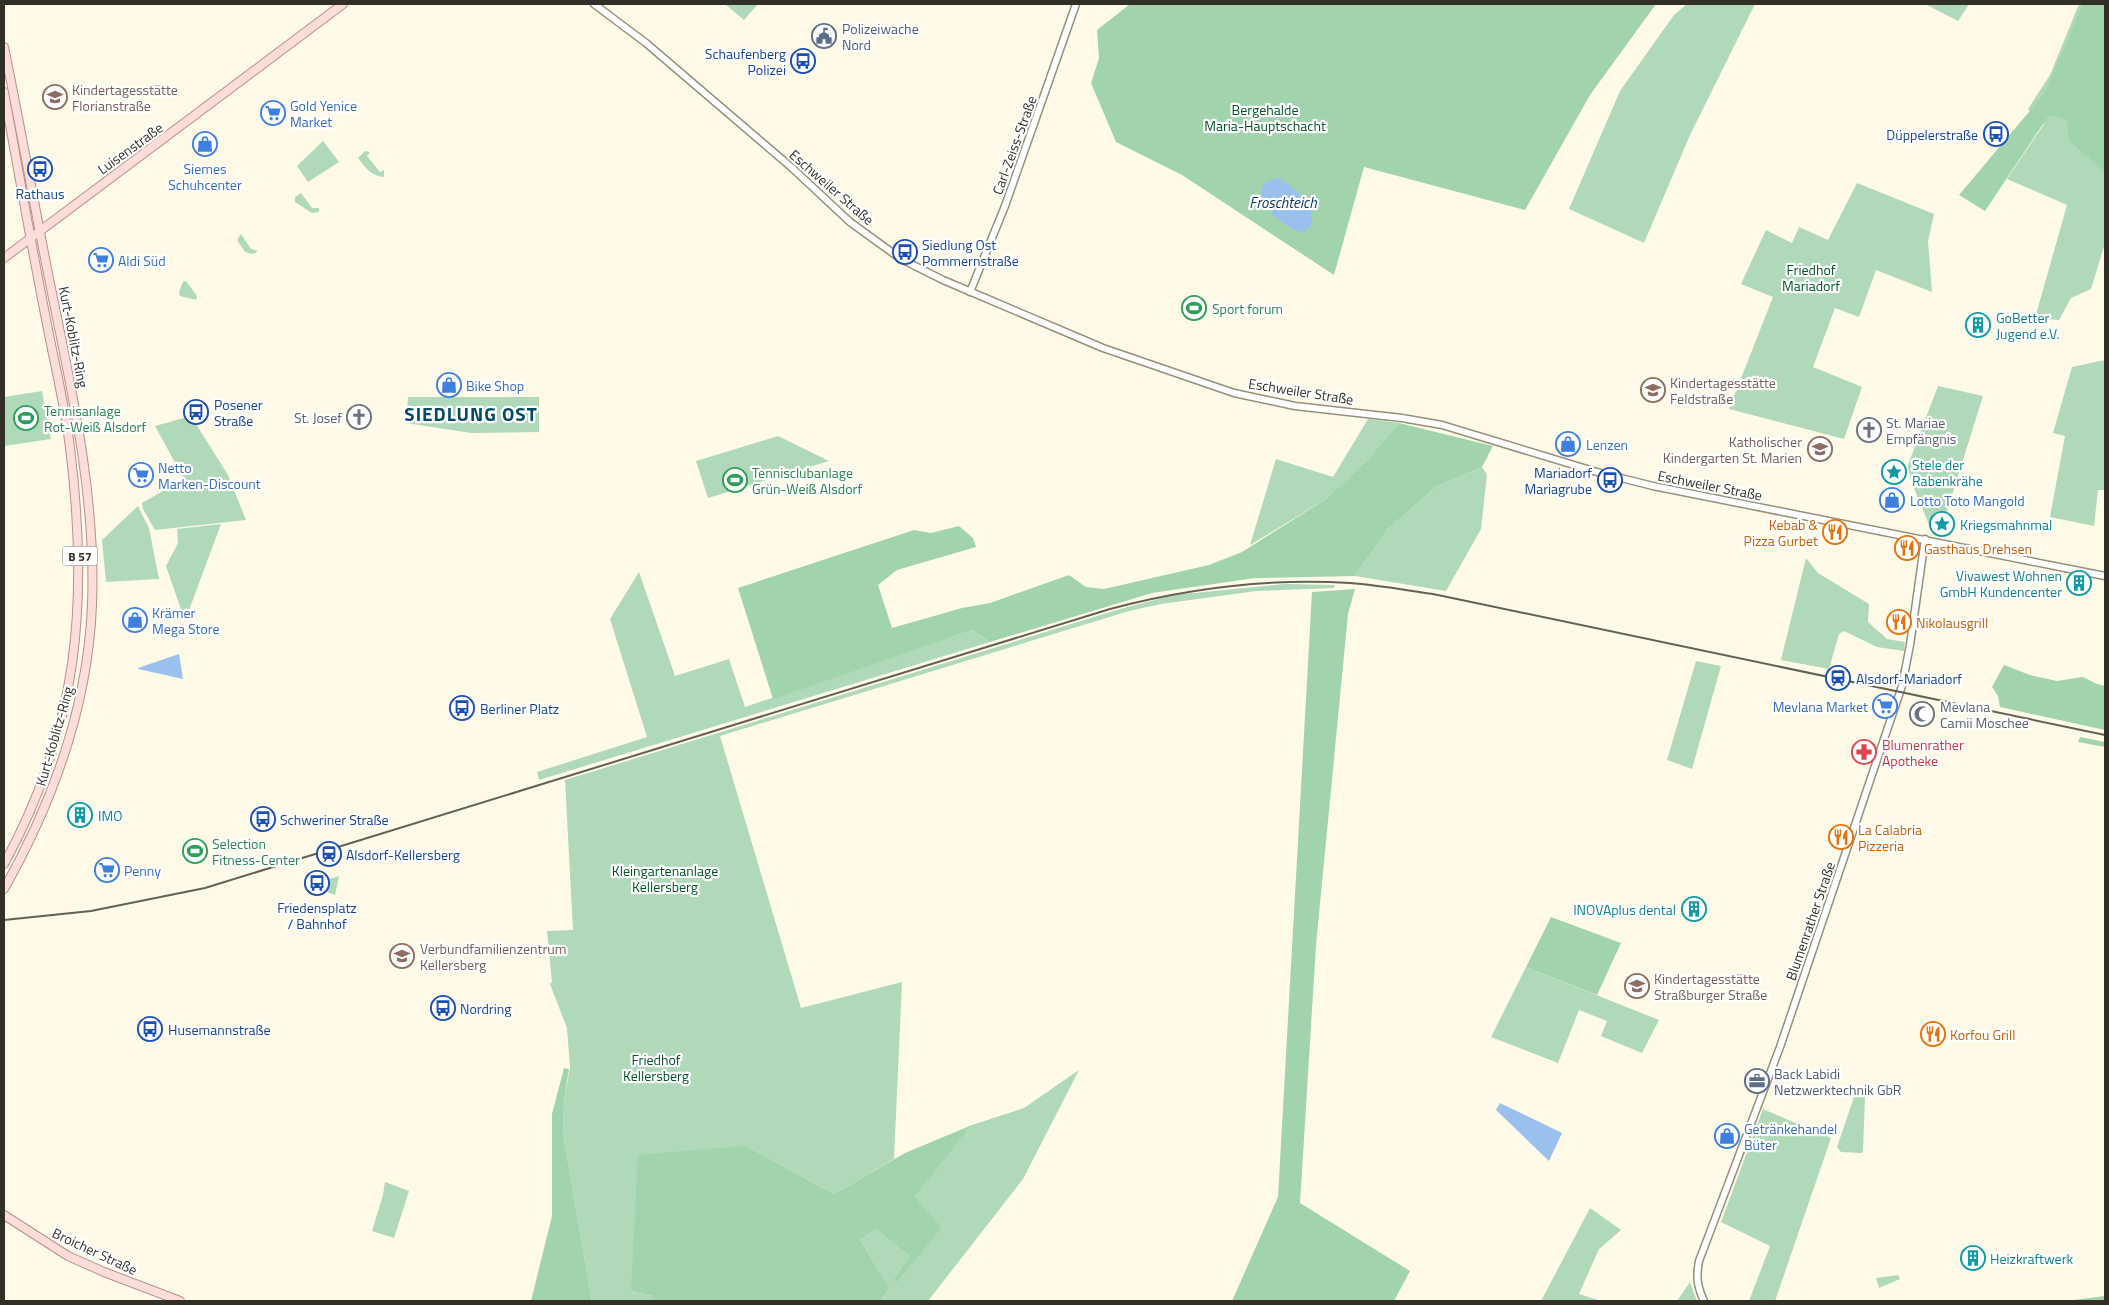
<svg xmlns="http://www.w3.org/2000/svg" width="2109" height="1305" font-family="'Titillium Web',sans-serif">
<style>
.green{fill:#afd9b8}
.forest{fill:#a1d4ac}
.water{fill:#9ac1ee}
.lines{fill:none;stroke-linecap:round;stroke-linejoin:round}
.minor-casing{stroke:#968f7a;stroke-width:9}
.major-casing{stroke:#b4918b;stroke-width:10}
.minor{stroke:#fff;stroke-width:6}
.major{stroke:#fdddda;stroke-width:8}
.rail{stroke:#636055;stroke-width:2}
.labels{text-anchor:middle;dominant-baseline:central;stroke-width:4.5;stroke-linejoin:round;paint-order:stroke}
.shield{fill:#fff;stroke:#6f6d67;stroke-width:1}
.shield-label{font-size:12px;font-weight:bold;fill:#312f26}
.service-label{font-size:14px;fill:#4e5e75;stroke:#fff;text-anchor:start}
.transit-label{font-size:14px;fill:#164399;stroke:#fff;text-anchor:start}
.education-label{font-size:14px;fill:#785e54;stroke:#fff;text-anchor:start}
.shop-label{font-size:14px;fill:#366cbe;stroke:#fff;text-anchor:start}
.park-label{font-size:14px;fill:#005525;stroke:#fff}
.street-label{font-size:14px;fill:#312f26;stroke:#fff}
.leisure-label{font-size:14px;fill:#27864d;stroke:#fff;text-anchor:start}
.culture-label{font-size:14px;fill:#0d838f;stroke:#fff;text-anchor:start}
.worship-label{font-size:14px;fill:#5b616d;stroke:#fff;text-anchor:start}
.food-label{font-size:14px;fill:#c56008;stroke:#fff;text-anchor:start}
.health-label{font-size:14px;fill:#be3a42;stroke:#fff;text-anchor:start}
.water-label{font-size:15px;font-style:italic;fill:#07315a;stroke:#fff}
.district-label{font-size:19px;font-weight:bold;letter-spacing:1px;fill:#014967;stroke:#fff}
</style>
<rect width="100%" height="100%" fill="#fffae7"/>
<g class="green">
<path d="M725 4H758L744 20Z"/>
<path d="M1687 4H1755L1690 135 1644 243 1569 209 1620 91 1674 15Z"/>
<path d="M1925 4H1969L1958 21Z"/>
<path d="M2079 4H2105L2086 156 2105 174V243L2091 289 2071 298 2059 320 2035 318 2067 205 2007 179 2044 124 2028 109 2050 75Z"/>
<path d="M323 141 339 162 308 182 297 166Z"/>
<path d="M365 151 370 152 367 156 380 172 384 170V177C371 176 366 168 358 158Z"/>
<path d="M1857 183 1934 214 1928 241 1932 292 1876 270 1859 317 1835 308 1813 367 1862 387 1844 439 1729 409 1773 297 1741 284 1766 230 1792 243 1799 227 1828 240Z"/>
<path d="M301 193 312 208H319V212L312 213 295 202V197Z"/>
<path d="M241 234 251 249 258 251 253 254 245 252 237 240Z"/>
<path d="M186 281 197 296 196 300 180 296 179 292 183 282Z"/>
<path d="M2105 360V490H2098L2094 526 2050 517 2065 436 2053 433 2072 367Z"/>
<path d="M1938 386 1983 396 1947 511 1950 520 1946 533 1930 527 1911 481 1908 465Z"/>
<path d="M42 391 51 439 4 446V397Z"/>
<path d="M408 397H539V432L471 433 406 423Z"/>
<path d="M191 416 228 475 246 520 155 530 143 509 142 503 184 479 155 426Z"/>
<path d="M1368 419 1399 423 1368 459 1326 499 1250 545 1276 459 1333 477Z"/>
<path d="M778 436 829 461 708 498 696 461Z"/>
<path d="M1482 467 1487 475 1481 529 1446 591 1355 576 1388 529 1437 486Z"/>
<path d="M138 506 149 528 159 579 106 582 102 540Z"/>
<path d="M221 524 185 621 166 566 178 543 177 529Z"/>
<path d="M1806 558 1818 573 1869 604 1868 622 1887 639 1905 642 1904 651 1877 647 1844 631 1839 634 1829 669 1781 660Z"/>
<path d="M639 572 675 676 729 659 745 707 972 630 990 642 539 780 537 772 647 737 610 619Z"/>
<path d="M1284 584 1335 585 1334 588 1256 591 1161 604 1129 611 720 736 801 1008 902 982 894 1159 834 1194 746 1146 631 1291 652 1296V1301H592L563 1134 564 1100 570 1068 567 1028 550 984 552 982 547 931 573 930 565 780 1120 609 1174 595Z"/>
<path d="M1696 661 1721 666 1692 769 1667 760Z"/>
<path d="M339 876 335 895 310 885Z"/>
<path d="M1526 967 1659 1020 1642 1053 1601 1036 1607 1021 1579 1010 1558 1063 1491 1037Z"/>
<path d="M1079 1070 1023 1179 928 1301H880L890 1288 860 1240 876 1229 909 1256 894 1279 942 1227 913 1197 972 1125 1024 1108Z"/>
<path d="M1861 1093 1865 1097 1863 1151 1862 1153 1841 1152 1837 1147 1855 1094Z"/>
<path d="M1763 1109 1831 1138 1775 1301H1749L1770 1246 1721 1222Z"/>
<path d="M385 1182 409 1191 394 1238 372 1231 383 1195Z"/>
<path d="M1590 1208 1621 1230 1599 1249 1579 1294 1601 1301H1541Z"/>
<path d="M1898 1275 1900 1279 1879 1288 1876 1278Z"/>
<path d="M1690 1282 1697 1301H1677Z"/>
</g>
<g class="forest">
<path d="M1130 4H1656L1590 95 1525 210 1364 167 1334 275 1182 175 1116 142 1091 83 1099 58 1097 30Z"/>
<path d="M2083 4H2105V174L2069 140 2067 120 2049 115 1985 211 1959 195 2044 94Z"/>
<path d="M1399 423 1493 446 1482 467 1437 486 1388 529 1355 576 1255 578 1152 593 990 642 972 630 773 699 738 588 914 530 931 533 959 526 973 538 976 547 897 570 878 585 892 628 962 608 990 603 1069 575 1086 587 1104 589 1209 565 1242 552 1326 499 1368 459Z"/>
<path d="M1355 589 1348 614 1316 945 1300 1203 1410 1271 1394 1301H1232L1278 1197 1312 592Z"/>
<path d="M2004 665 2030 675 2057 681 2083 677 2097 684 2105 686V730L2000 707 1998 696 1992 687Z"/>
<path d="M2080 737 2105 742V747L2078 742Z"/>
<path d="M1551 917 1621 943 1597 995 1526 967Z"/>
<path d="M564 1068 569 1069 564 1100 563 1134 592 1301H531L552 1216V1114Z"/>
<path d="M972 1125 914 1197 942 1227 897 1282 894 1279 909 1256 876 1229 860 1240 890 1288 880 1301H652V1296L631 1291 638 1155 746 1146 834 1194 905 1153Z"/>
<path d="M2105 1296V1301H2066Z"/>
</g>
<g class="water">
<path d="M1276 178C1288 180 1305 199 1311 210 1313 215 1312 220 1311 225L1305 232C1287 232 1252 202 1264 183Z"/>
<path d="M179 654 183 679 138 669V668Z"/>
<path d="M1500 1103 1562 1133 1549 1161 1496 1110Z"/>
</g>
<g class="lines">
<defs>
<g id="minor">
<path d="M594 4 646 43 791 167 850 222 901 259 943 280 1103 348 1234 393 1295 406 1402 418 1442 425 1597 472 1653 486 2105 576"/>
<path d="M970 292 1005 206 1076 4"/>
<path d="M1704 1301C1697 1286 1696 1277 1699 1261L1780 1047 1902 686 1910 645 1925 539"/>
</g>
<g id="major">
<path d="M4 47C22 134 37 221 55 308 75 405 96 505 92 605 88 706 53 802 4 889"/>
<path d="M4 92C18 168 31 244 46 319 54 362 65 405 70 448 89 600 79 728 4 864"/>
<path d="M4 258 343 4"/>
<path d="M4 1215 68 1256 104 1272 180 1301"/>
</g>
</defs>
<use href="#minor" class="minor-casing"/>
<use href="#major" class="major-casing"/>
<use href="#minor" class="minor"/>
<use href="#major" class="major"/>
<path class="rail" d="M4 920 91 911 205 888 1110 609C1189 588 1268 578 1350 583 1378 585 1405 590 1433 594L2105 735"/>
</g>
<defs>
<symbol id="civic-ring" viewBox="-11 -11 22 22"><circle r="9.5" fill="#fff" stroke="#5c6f8a" stroke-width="1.5"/><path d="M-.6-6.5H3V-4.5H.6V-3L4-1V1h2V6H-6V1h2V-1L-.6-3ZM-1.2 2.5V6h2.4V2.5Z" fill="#5c6f8a"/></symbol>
<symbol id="bus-ring" viewBox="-11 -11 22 22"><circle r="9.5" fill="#fff" stroke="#1a4fb4" stroke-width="1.5"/><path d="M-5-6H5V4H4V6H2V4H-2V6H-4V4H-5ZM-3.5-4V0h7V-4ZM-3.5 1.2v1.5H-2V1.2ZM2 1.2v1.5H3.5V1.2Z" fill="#1a4fb4"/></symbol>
<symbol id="school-ring" viewBox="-11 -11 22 22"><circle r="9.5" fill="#fff" stroke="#8d6e63" stroke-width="1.5"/><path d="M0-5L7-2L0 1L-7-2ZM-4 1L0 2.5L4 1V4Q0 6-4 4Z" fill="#8d6e63"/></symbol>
<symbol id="supermarket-ring" viewBox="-11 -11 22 22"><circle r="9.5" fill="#fff" stroke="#3f7fe0" stroke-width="1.5"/><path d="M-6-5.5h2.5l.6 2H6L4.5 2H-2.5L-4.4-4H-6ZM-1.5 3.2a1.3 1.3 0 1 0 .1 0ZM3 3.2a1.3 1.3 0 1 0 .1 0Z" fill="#3f7fe0"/></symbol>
<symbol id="shop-ring" viewBox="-11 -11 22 22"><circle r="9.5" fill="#fff" stroke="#3f7fe0" stroke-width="1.5"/><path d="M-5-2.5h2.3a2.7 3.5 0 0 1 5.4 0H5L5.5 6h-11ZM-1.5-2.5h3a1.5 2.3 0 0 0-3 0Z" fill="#3f7fe0"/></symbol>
<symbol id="stadium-ring" viewBox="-11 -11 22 22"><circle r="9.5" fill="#fff" stroke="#2e9e5b" stroke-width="1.5"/><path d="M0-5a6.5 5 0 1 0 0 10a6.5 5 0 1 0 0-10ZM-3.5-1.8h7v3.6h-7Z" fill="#2e9e5b"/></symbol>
<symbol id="building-ring" viewBox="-11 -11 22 22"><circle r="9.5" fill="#fff" stroke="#0f9aa8" stroke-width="1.5"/><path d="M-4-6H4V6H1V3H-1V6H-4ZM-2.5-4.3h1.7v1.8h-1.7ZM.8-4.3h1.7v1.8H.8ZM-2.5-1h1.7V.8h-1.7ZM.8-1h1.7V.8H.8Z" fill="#0f9aa8"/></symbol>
<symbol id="church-ring" viewBox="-11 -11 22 22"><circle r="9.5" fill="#fff" stroke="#6b7280" stroke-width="1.5"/><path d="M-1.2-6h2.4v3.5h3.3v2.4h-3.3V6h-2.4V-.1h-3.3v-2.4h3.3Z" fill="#6b7280"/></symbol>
<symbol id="sight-ring" viewBox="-11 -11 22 22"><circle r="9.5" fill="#fff" stroke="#0f9aa8" stroke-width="1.5"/><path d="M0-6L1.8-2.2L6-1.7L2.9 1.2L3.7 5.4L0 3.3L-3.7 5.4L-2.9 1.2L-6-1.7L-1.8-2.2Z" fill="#0f9aa8"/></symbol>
<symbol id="restaurant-ring" viewBox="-11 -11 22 22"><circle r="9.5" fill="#fff" stroke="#e8710a" stroke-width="1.5"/><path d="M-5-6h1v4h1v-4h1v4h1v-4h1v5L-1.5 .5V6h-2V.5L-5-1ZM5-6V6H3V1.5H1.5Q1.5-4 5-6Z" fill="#e8710a"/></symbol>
<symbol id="station-ring" viewBox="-11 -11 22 22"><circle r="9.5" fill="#fff" stroke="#1a4fb4" stroke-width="1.5"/><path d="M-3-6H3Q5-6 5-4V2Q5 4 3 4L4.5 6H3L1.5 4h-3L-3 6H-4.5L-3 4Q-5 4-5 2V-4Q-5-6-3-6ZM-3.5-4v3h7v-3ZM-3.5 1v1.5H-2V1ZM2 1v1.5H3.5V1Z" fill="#1a4fb4"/></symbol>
<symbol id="mosque-ring" viewBox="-11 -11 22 22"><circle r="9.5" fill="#fff" stroke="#6b7280" stroke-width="1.5"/><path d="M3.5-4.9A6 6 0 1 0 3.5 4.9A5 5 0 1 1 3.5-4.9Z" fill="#6b7280"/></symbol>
<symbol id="pharmacy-ring" viewBox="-11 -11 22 22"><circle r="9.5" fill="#fff" stroke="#e0444e" stroke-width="1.5"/><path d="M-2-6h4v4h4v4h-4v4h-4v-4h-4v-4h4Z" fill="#e0444e"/></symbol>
<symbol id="office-ring" viewBox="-11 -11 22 22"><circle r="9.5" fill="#fff" stroke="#5c6f8a" stroke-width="1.5"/><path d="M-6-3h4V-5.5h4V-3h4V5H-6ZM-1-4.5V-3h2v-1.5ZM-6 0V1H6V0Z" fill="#5c6f8a"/></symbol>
</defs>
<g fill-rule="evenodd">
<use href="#civic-ring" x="810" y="22" width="28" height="28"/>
<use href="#bus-ring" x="789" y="47" width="28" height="28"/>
<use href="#school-ring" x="41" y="83" width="28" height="28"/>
<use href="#supermarket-ring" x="259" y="99" width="28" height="28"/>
<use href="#bus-ring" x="1982" y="120" width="28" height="28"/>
<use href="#shop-ring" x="191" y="130" width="28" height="28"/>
<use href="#bus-ring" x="26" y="155" width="28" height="28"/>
<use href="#bus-ring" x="891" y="238" width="28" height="28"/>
<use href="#supermarket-ring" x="87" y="246" width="28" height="28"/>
<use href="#stadium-ring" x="1180" y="294" width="28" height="28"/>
<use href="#building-ring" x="1964" y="311" width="28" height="28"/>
<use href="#shop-ring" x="435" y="371" width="28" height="28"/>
<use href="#school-ring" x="1639" y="376" width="28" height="28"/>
<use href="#bus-ring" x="182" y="398" width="28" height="28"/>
<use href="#church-ring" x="345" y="403" width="28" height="28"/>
<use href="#stadium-ring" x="12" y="404" width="28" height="28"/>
<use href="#church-ring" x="1855" y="416" width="28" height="28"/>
<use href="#shop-ring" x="1554" y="430" width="28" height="28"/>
<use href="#school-ring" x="1806" y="435" width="28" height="28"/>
<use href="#sight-ring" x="1880" y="458" width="28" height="28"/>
<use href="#supermarket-ring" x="127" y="461" width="28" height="28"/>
<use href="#stadium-ring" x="721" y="466" width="28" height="28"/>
<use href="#bus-ring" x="1596" y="466" width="28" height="28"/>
<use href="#shop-ring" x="1878" y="486" width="28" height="28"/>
<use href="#sight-ring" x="1928" y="510" width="28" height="28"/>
<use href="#restaurant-ring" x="1821" y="518" width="28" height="28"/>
<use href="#restaurant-ring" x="1893" y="534" width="28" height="28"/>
<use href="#building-ring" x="2065" y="569" width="28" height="28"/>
<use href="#shop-ring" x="121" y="606" width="28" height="28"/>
<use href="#restaurant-ring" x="1885" y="608" width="28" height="28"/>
<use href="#station-ring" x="1824" y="664" width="28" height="28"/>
<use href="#supermarket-ring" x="1871" y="692" width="28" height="28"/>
<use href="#bus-ring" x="448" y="694" width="28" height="28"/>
<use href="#mosque-ring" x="1908" y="700" width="28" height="28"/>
<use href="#pharmacy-ring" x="1850" y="738" width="28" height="28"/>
<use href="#building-ring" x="66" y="801" width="28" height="28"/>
<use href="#bus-ring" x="249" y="805" width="28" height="28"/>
<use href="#restaurant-ring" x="1827" y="823" width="28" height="28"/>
<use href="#stadium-ring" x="181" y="837" width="28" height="28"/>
<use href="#station-ring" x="315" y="840" width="28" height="28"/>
<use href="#supermarket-ring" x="93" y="856" width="28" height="28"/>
<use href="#bus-ring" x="303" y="869" width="28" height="28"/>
<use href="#building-ring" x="1680" y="895" width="28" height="28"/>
<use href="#school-ring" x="388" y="942" width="28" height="28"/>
<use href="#school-ring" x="1623" y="972" width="28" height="28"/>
<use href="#bus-ring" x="429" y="994" width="28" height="28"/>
<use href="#bus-ring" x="136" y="1015" width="28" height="28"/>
<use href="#restaurant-ring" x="1919" y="1020" width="28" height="28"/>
<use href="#office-ring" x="1743" y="1067" width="28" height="28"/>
<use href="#shop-ring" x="1713" y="1122" width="28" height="28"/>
<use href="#building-ring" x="1959" y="1244" width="28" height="28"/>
</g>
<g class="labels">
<rect class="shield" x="62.5" y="546.5" width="35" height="19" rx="4"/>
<g class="shield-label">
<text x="80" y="556">B 57</text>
</g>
<g class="service-label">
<text x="842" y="28">Polizeiwache<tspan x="842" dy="16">Nord</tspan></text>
<text x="1774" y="1073">Back Labidi<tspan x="1774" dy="16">Netzwerktechnik GbR</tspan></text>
</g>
<g class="transit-label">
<text x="786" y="53" text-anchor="end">Schaufenberg<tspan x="786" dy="16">Polizei</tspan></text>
<text x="1978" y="134" text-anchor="end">Düppelerstraße</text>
<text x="40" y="193" text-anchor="middle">Rathaus</text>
<text x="922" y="244">Siedlung Ost<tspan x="922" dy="16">Pommernstraße</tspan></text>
<text x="214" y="404">Posener<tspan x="214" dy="16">Straße</tspan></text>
<text x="1592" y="472" text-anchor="end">Mariadorf<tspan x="1592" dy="16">Mariagrube</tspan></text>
<text x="1856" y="678">Alsdorf-Mariadorf</text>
<text x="480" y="708">Berliner Platz</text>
<text x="280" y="819">Schweriner Straße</text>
<text x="346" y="854">Alsdorf-Kellersberg</text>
<text x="317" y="907" text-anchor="middle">Friedensplatz<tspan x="317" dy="16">/ Bahnhof</tspan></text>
<text x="460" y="1008">Nordring</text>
<text x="168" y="1029">Husemannstraße</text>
</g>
<g class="education-label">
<text x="72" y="89">Kindertagesstätte<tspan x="72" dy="16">Florianstraße</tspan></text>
<text x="1670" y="382">Kindertagesstätte<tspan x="1670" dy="16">Feldstraße</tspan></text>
<text x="1802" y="441" text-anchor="end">Katholischer<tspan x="1802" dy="16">Kindergarten St. Marien</tspan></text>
<text x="420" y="948">Verbundfamilienzentrum<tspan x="420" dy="16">Kellersberg</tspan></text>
<text x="1654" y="978">Kindertagesstätte<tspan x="1654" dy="16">Straßburger Straße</tspan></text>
</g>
<g class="shop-label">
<text x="290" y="105">Gold Yenice<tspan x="290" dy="16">Market</tspan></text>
<text x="205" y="168" text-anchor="middle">Siemes<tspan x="205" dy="16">Schuhcenter</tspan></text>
<text x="118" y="260">Aldi Süd</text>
<text x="466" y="385">Bike Shop</text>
<text x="1586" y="444">Lenzen</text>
<text x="158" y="467">Netto<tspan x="158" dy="16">Marken-Discount</tspan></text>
<text x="1910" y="500">Lotto Toto Mangold</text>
<text x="152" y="612">Krämer<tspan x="152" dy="16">Mega Store</tspan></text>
<text x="1868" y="706" text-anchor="end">Mevlana Market</text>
<text x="124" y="870">Penny</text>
<text x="1744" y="1128">Getränkehandel<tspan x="1744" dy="16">Büter</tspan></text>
</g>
<g class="park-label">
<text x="1265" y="109">Bergehalde<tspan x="1265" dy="16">Maria-Hauptschacht</tspan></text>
<text x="1811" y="269">Friedhof<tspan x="1811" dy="16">Mariadorf</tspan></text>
<text x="665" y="870">Kleingartenanlage<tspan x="665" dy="16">Kellersberg</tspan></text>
<text x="656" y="1059">Friedhof<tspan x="656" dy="16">Kellersberg</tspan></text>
</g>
<g class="street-label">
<text transform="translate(1014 145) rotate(-70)">Carl-Zeiss-Straße</text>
<text transform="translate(130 148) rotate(-36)">Luisenstraße</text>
<text transform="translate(832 187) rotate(41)">Eschweiler Straße</text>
<text transform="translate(74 337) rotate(79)">Kurt-Koblitz-Ring</text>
<text transform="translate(1301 391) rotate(9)">Eschweiler Straße</text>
<text transform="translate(1710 485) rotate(11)">Eschweiler Straße</text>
<text transform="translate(54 736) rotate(-74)">Kurt-Koblitz-Ring</text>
<text transform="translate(1810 921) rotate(-71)">Blumenrather Straße</text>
<text transform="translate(95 1251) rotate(25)">Broicher Straße</text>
</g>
<g class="leisure-label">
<text x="1212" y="308">Sport forum</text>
<text x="44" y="410">Tennisanlage<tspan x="44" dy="16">Rot-Weiß Alsdorf</tspan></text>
<text x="752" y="472">Tennisclubanlage<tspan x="752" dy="16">Grün-Weiß Alsdorf</tspan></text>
<text x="212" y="843">Selection<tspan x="212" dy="16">Fitness-Center</tspan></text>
</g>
<g class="culture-label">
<text x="1996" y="317">GoBetter<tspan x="1996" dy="16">Jugend e.V.</tspan></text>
<text x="1912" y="464">Stele der<tspan x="1912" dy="16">Rabenkrähe</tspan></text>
<text x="1960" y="524">Kriegsmahnmal</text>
<text x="2062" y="575" text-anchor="end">Vivawest Wohnen<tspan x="2062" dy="16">GmbH Kundencenter</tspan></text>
<text x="98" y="815">IMO</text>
<text x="1676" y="909" text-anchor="end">INOVAplus dental</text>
<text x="1990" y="1258">Heizkraftwerk</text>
</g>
<g class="worship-label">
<text x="342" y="417" text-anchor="end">St. Josef</text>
<text x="1886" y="422">St. Mariae<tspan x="1886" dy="16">Empfängnis</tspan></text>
<text x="1940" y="706">Mevlana<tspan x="1940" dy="16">Camii Moschee</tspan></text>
</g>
<g class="food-label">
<text x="1818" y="524" text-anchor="end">Kebab &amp;<tspan x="1818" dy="16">Pizza Gurbet</tspan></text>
<text x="1924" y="548">Gasthaus Drehsen</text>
<text x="1916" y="622">Nikolausgrill</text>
<text x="1858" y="829">La Calabria<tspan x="1858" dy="16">Pizzeria</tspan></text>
<text x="1950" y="1034">Korfou Grill</text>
</g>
<g class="health-label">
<text x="1882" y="744">Blumenrather<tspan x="1882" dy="16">Apotheke</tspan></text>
</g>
<g class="water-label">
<text x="1283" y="202">Froschteich</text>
</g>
<g class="district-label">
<text x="471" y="413">SIEDLUNG OST</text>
</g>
</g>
<rect width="2109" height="1305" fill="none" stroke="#312f26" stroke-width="10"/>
</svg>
